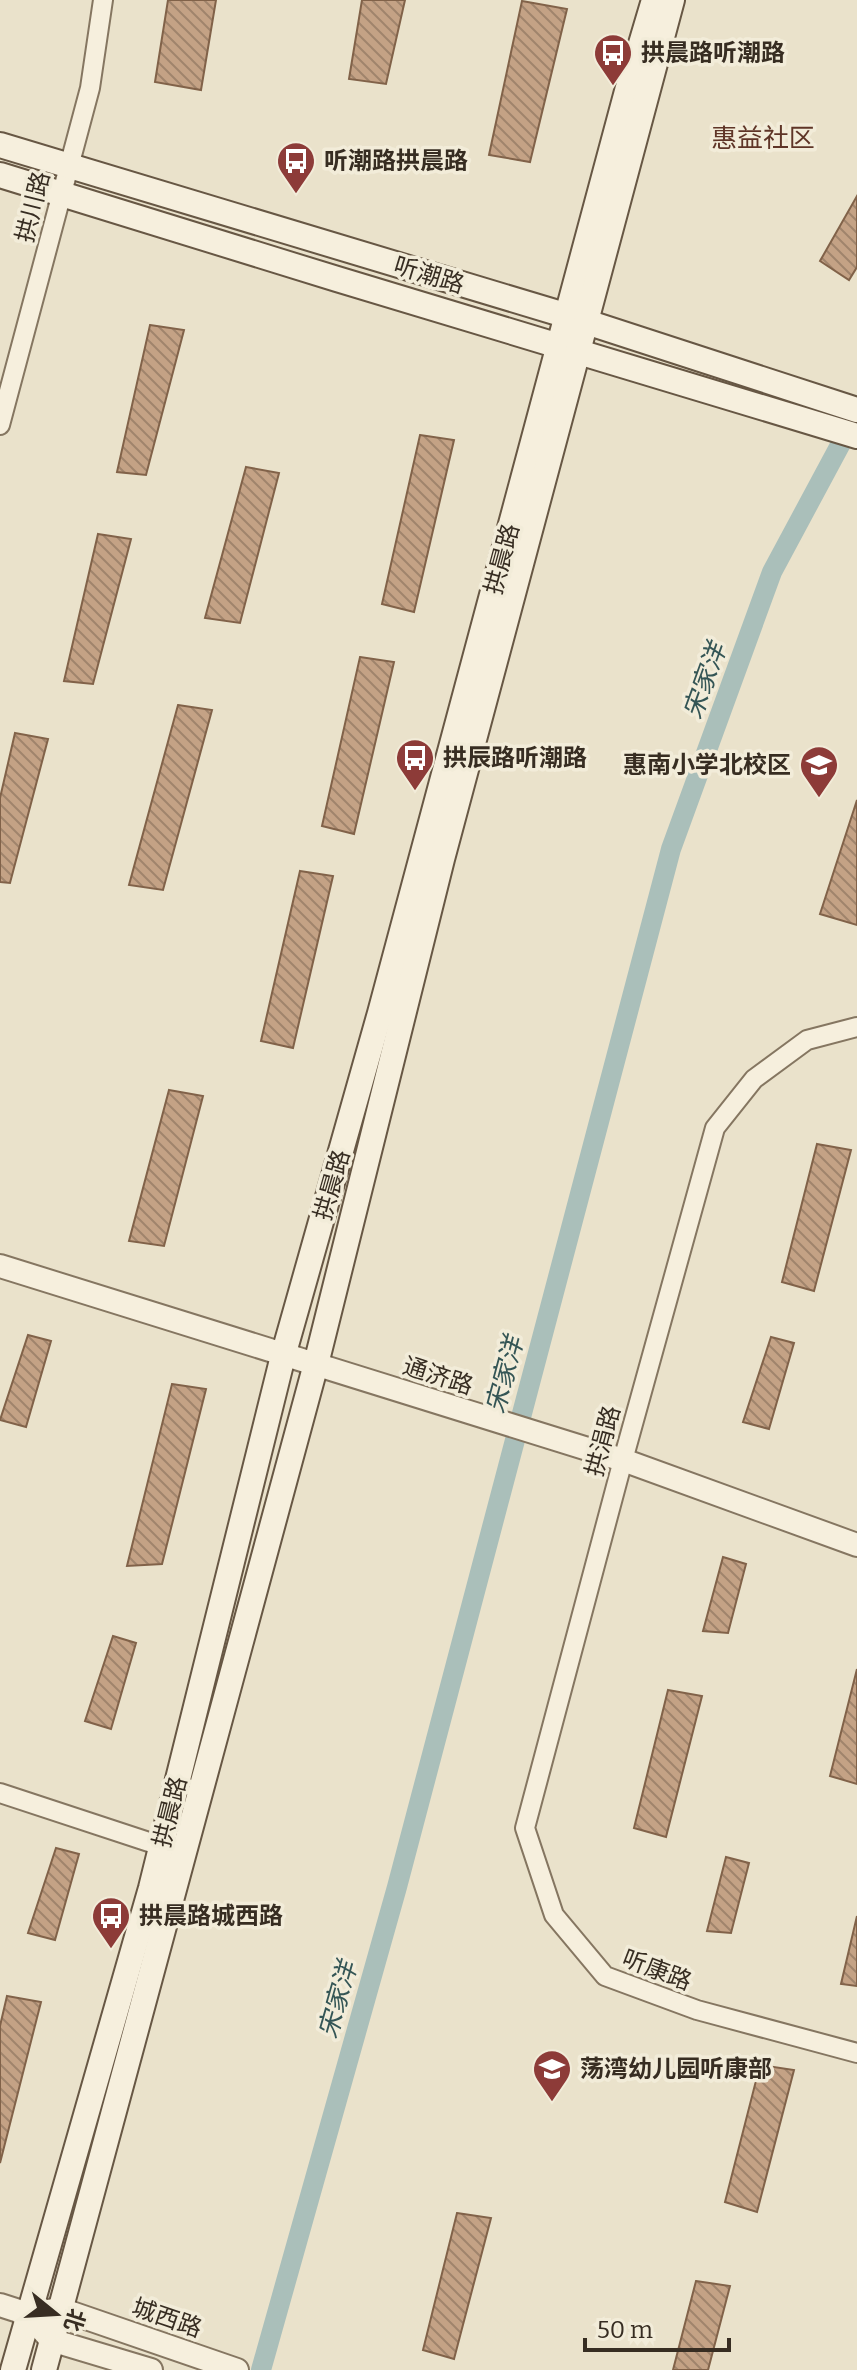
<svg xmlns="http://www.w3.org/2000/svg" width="857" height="2370" font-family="Bitter,'Noto Sans SC',serif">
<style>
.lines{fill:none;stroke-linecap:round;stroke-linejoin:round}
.canal{stroke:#aabfba;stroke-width:20}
.building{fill:url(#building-back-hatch);stroke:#816249;stroke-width:2}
.minor-casing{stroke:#857661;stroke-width:22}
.tertiary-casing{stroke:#857661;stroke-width:26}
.secondary-casing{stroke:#675744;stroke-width:28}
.minor{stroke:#f6efdd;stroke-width:18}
.tertiary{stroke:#f6efdd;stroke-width:22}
.secondary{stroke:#f6efdd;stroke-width:24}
.labels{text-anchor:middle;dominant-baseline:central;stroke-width:7;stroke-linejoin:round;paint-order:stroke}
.poi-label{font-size:24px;font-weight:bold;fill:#372d22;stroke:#f2ecd9;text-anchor:start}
.street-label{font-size:24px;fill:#372d22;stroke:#f2ecd9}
.neighbourhood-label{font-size:26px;fill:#5f3527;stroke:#f2ecd9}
.water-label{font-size:26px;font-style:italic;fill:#345555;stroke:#f2ecd9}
</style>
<defs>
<pattern id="building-back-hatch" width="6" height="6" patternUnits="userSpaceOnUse" patternTransform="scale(2)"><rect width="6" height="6" fill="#c4a285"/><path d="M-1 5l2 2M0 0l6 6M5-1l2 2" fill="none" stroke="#a0846c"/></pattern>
</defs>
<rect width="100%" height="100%" fill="#eae2cb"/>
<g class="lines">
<path class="canal" d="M261 2370 397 1887 671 849 772 572 853 421"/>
</g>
<g class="building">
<path d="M168 0H216L201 90 155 82Z"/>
<path d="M362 0H405L386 84 349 79Z"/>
<path d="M522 1 567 9 530 162 489 155Z"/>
<path d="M857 196V267L849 280 820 261Z"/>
<path d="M150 325 184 330 146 475 117 472Z"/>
<path d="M420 435 454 440 414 612 382 604Z"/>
<path d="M246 467 279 473 240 623 205 618Z"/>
<path d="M98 534 131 539 93 684 64 681Z"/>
<path d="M360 657 394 662 354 834 322 826Z"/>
<path d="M178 705 212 710 163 890 129 885Z"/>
<path d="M15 733 48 739 10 883 0 882V798Z"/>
<path d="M857 800V925L820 914Z"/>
<path d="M300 871 333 876 293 1048 261 1041Z"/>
<path d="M169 1090 203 1096 164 1246 129 1241Z"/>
<path d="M817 1144 851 1150 814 1291 782 1282Z"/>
<path d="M28 1335 51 1341 26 1427 0 1420Z"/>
<path d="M771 1337 794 1343 769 1429 743 1422Z"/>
<path d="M172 1384 206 1389 162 1564 127 1566Z"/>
<path d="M723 1557 746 1564 728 1633 703 1631Z"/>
<path d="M113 1636 136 1643 111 1729 85 1721Z"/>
<path d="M857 1669V1784L830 1776Z"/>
<path d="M668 1690 702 1696 666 1837 634 1828Z"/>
<path d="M56 1848 79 1854 55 1940 28 1933Z"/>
<path d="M726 1857 749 1863 731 1933 707 1931Z"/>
<path d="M857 1916V1986L841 1984Z"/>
<path d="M7 1996 41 2002 0 2163V2026Z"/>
<path d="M760 2065 794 2070 757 2212 725 2202Z"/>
<path d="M457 2213 491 2218 454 2359 423 2350Z"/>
<path d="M696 2281 730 2286 708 2370H673Z"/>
</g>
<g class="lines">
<defs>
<g id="minor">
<path d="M0 425 90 88 103 0"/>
<path d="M857 1027 807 1040 754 1079 715 1128 623 1460 525 1828 554 1915 605 1976 697 2010 857 2053"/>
<path d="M0 1793 161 1846"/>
</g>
<g id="tertiary">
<path d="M0 1266 623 1460 857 1545"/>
<path d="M0 2305 28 2314 60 2309 237 2370"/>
<path d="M28 2314 51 2340 151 2370"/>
</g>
<g id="secondary">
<path d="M0 145 568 316 857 410"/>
<path d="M0 175 337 279 857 436"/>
<path d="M13 2370 151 1888 283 1356 380 1013 627 91 654 0"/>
<path d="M44 2370 316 1364 442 859 672 0"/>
</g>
</defs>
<use href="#minor" class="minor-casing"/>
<use href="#tertiary" class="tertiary-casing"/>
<use href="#secondary" class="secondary-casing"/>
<use href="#minor" class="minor"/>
<use href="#tertiary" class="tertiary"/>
<use href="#secondary" class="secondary"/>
</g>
<defs>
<symbol id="bus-pin" viewBox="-11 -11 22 30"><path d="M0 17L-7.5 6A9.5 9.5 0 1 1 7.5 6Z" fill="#8d3b38" stroke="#f2ecd9"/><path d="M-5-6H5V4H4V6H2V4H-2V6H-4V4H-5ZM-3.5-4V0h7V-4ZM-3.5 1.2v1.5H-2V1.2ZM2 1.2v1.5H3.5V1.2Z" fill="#fff"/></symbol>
<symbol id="school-pin" viewBox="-11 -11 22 30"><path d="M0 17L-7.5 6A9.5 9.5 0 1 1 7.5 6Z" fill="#8d3b38" stroke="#f2ecd9"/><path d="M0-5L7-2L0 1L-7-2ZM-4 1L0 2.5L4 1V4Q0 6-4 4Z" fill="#fff"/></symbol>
</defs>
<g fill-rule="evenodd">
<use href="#bus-pin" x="591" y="31" width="44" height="60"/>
<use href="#bus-pin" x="274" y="139" width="44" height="60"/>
<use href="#bus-pin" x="393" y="736" width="44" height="60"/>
<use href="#school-pin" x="797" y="743" width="44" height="60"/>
<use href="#bus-pin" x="89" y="1894" width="44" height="60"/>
<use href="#school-pin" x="530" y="2047" width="44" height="60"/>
</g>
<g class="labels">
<g class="poi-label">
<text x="641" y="53">拱晨路听潮路</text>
<text x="324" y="161">听潮路拱晨路</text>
<text x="443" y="758">拱辰路听潮路</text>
<text x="791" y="765" text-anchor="end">惠南小学北校区</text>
<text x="139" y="1916">拱晨路城西路</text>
<text x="580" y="2069">荡湾幼儿园听康部</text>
</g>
<g class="street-label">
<text transform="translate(33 207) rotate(-76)">拱川路</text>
<text transform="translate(429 275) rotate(17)">听潮路</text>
<text transform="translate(502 559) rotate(-75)">拱晨路</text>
<text transform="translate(332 1185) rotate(-74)">拱晨路</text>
<text transform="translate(438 1376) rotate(18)">通济路</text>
<text transform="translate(603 1441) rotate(-75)">拱涓路</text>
<text transform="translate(170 1812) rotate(-76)">拱晨路</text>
<text transform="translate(657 1970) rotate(21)">听康路</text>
<text transform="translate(167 2318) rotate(19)">城西路</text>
</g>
<g class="neighbourhood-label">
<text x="763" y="138">惠益社区</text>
</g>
<g class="water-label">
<text transform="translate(705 681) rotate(-70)">宋家洋</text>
<text transform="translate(505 1375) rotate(-75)">宋家洋</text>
<text transform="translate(338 2000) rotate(-74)">宋家洋</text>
</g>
</g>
<g transform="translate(56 2314) rotate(108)" stroke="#f2ecd9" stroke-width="6" paint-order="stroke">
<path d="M0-6L14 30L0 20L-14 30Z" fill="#372d22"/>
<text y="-12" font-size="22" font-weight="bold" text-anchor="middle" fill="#372d22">北</text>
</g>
<path d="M585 2338v12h144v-12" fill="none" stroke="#372d22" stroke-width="4"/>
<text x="597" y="2338" font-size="24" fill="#372d22" stroke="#f2ecd9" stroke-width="6" paint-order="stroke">50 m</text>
</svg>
